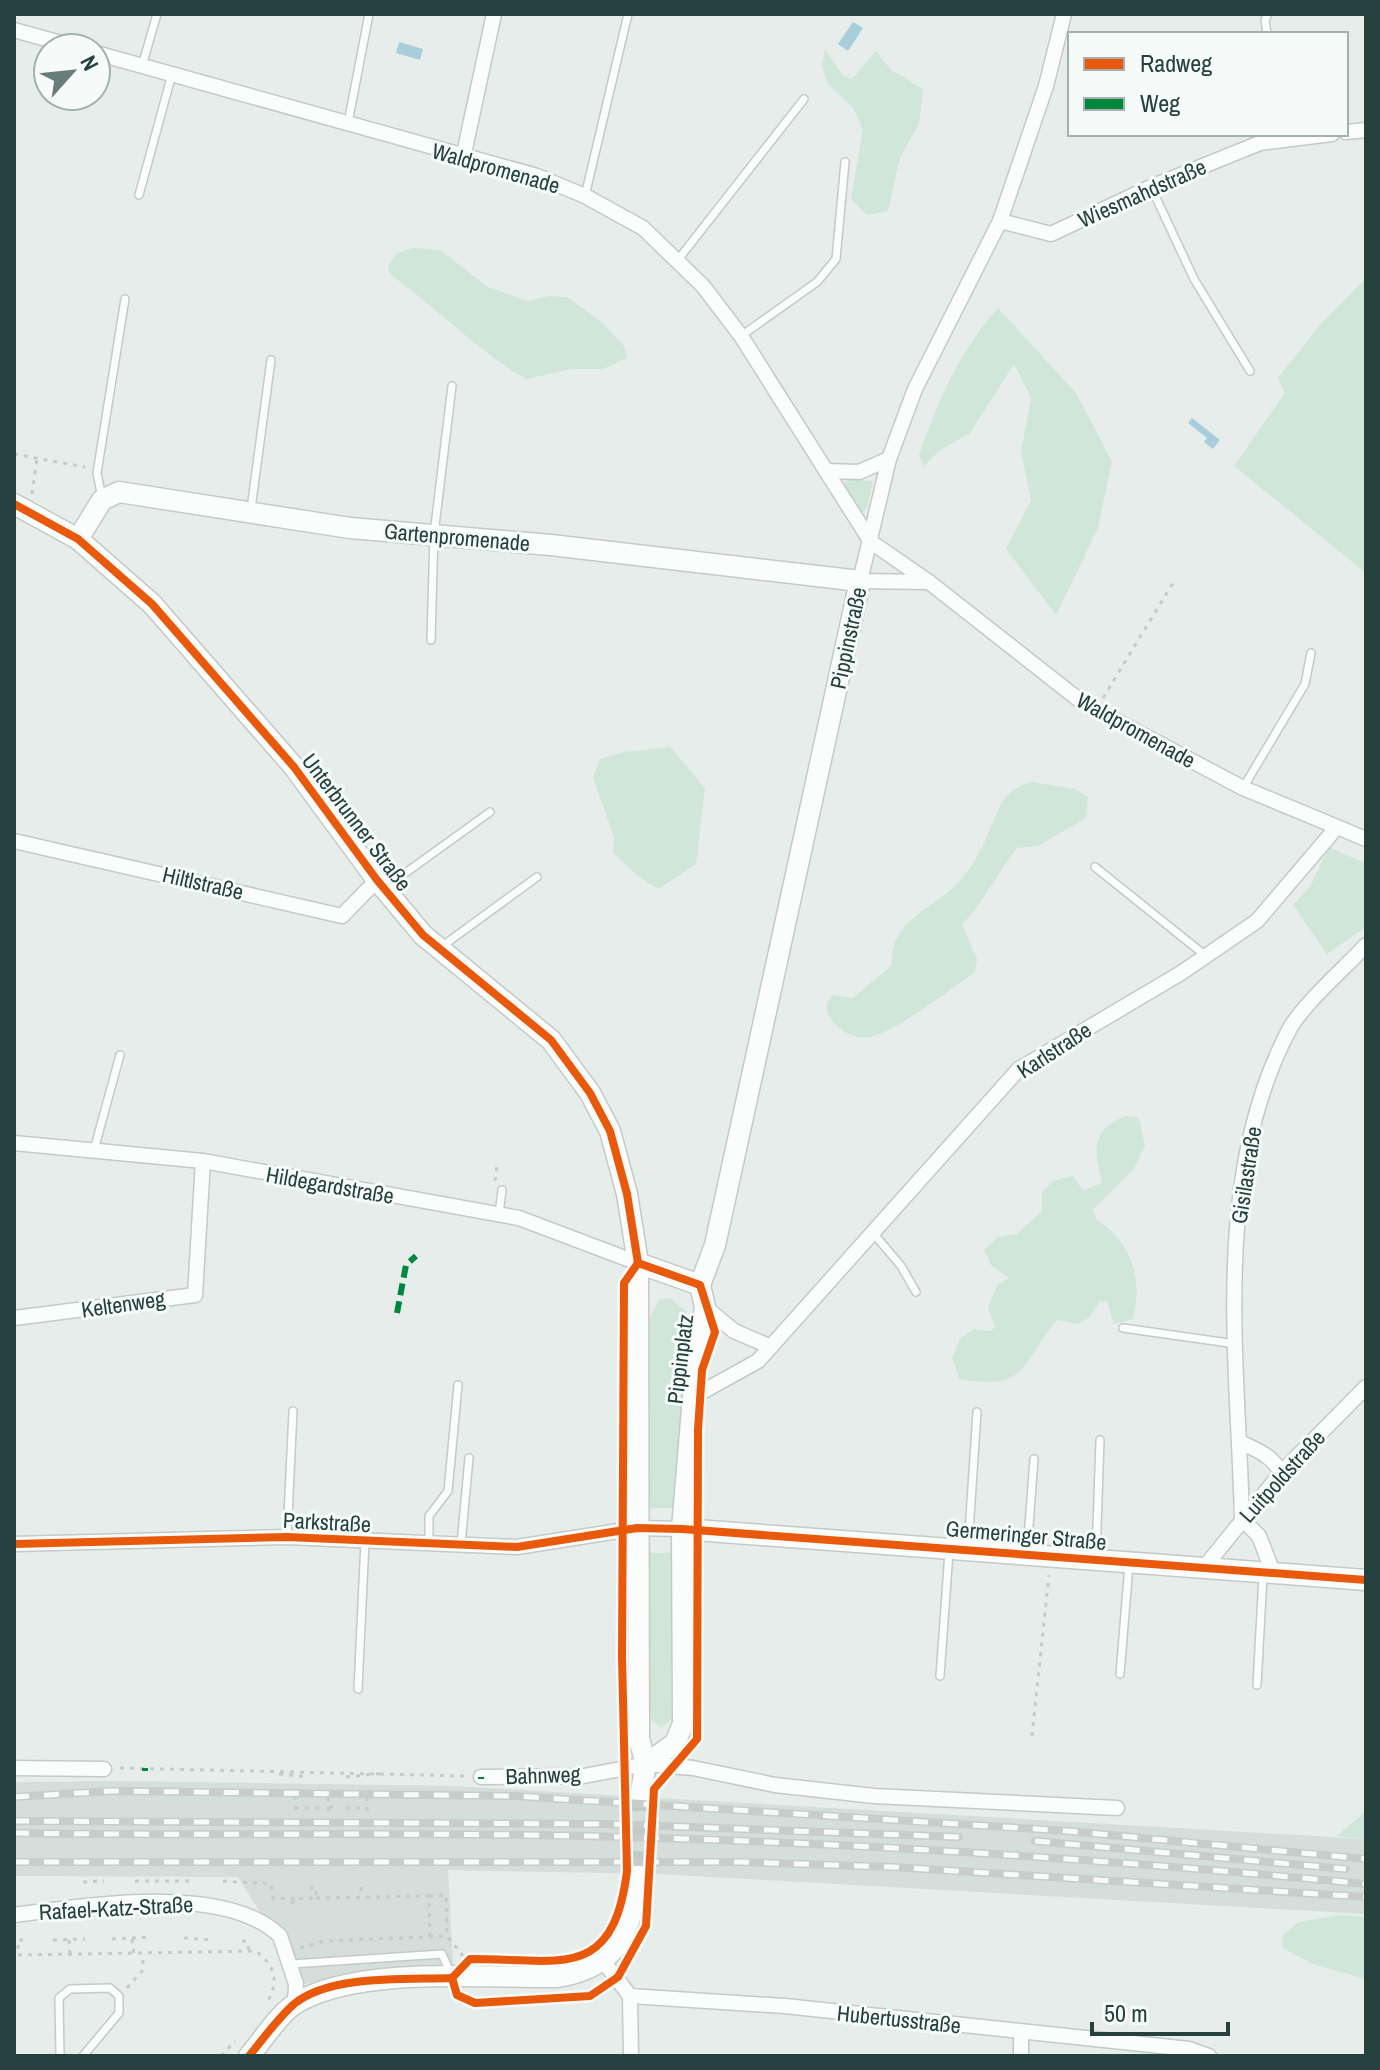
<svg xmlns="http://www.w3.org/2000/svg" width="1380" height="2070" font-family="'Archivo Narrow',sans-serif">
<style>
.built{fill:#d5dedb}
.green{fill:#d0e6d9}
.water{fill:#a8cedb}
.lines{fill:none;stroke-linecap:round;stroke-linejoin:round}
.secondary-tunnel{stroke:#c0cbc8;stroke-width:20;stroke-dasharray:20 10;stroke-linecap:butt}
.lane-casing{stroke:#c4cac8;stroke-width:10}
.street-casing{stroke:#c4cac8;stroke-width:17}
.secondary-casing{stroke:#c3cac8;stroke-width:23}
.path{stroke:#c2ccca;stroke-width:3;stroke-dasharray:4 6;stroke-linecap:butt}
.lane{stroke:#fbfcfc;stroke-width:7}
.street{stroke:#fbfcfc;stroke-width:14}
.secondary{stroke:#fbfcfc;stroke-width:20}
.rail-casing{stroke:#c8cdcc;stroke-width:8}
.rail{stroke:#f6fbf9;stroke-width:5;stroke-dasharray:15;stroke-linecap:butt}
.quiet{stroke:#00873e;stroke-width:6;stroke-dasharray:12 6;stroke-linecap:butt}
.cycleway-casing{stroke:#f6fbf9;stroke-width:13}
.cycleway{stroke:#e8590c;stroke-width:8}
.labels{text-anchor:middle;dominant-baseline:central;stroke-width:6;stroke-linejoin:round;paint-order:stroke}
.street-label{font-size:22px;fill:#24413d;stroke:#f6fbf9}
</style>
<rect width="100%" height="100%" fill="#e7edeb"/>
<path class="built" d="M121 1781 452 1786 1366 1839V1914L660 1874 448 1870 453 1965 342 1975 305 1984 238 1877 14 1876V1782Z"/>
<g class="green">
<path d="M825 49 843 76 852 79 876 51 891 70 923 89 919 124 900 157 888 211 867 215 851 199 863 129 853 108 827 83 822 66Z"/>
<path d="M413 248 440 250 488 287 526 301 549 296 567 297 604 324 624 346 627 358 603 369H572L526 379C476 350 437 308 390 274L388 266 397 253Z"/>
<path d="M1366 278V573L1234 466 1285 393 1278 378 1320 325Z"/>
<path d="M998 308 1076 393 1112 461 1098 528 1056 615 1006 549 1031 500 1021 452 1031 398 1014 364 970 433 939 451 924 466 919 455C938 402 959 351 998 308Z"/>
<path d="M849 479 873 481 867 508 862 513 843 485Z"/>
<path d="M670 747 705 788 696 864 659 889 638 876 613 853 614 837 593 778 600 759 625 752Z"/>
<path d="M1032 782 1075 789 1088 797 1086 818 1038 846 1017 848C997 874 984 901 962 925L977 959 975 972C947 991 906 1025 874 1036 854 1043 830 1026 826 1007L832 995 853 998 892 965C889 929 919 914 944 895 962 882 976 861 985 841 998 815 998 790 1032 782Z"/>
<path d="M1329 847 1366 864V927L1327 954 1293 905 1310 887Z"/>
<path d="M1125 1116 1139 1118 1145 1146 1133 1170 1093 1210 1097 1220C1132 1242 1143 1279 1133 1319L1114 1324 1107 1301 1099 1302 1090 1317 1078 1324 1057 1320C1019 1365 1029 1391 959 1379L952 1357 960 1339 974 1329 991 1331 995 1327 988 1308 997 1285 1009 1278 991 1265 984 1250 998 1237 1017 1234 1042 1211V1192L1053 1181 1073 1176 1083 1191 1102 1183C1094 1149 1090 1132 1125 1116Z"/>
<path d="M670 1298 687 1312 675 1508H647L646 1326 659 1299Z"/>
<path d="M648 1553H672L671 1719 661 1728 649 1718Z"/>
<path d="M1366 1811V1839L1337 1836Z"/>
<path d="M1340 1915 1366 1917V1979L1313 1964 1282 1948 1283 1935 1299 1922Z"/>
</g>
<g class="water">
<path d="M853 22 863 28 848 51 838 44Z"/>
<path d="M399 42 423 49 420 60 396 53Z"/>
<path d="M1192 418 1220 440 1213 449 1204 442 1207 438 1188 423Z"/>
</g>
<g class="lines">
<path class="secondary-tunnel" d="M638 1871 640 1797"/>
<defs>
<g id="lane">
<path d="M1267 34 1265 20 1268 14"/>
<path d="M142 66 157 14"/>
<path d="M348 123 369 14"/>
<path d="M1151 187 1194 279 1250 371"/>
<path d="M139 195 172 74"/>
<path d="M585 196 628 14"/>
<path d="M677 261 804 99"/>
<path d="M741 336 817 282 836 259 845 162"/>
<path d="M102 498 97 473 125 299"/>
<path d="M251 509 271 360"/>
<path d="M431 640 434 534 452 386"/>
<path d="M1243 788 1305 684 1311 653"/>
<path d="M1095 867 1206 956"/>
<path d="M386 887 490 812"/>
<path d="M441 947 537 877"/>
<path d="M94 1150 120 1055"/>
<path d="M499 1214 502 1190"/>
<path d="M874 1234 901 1266 916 1292"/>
<path d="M1123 1328 1236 1344"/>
<path d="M287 1537 293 1411"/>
<path d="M429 1543V1516L448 1491 458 1385"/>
<path d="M461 1544 469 1458"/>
<path d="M968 1547 977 1412"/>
<path d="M1027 1552 1034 1459"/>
<path d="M1096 1557 1100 1440"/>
<path d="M1120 1674 1129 1565"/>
<path d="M940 1676 949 1552"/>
<path d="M1257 1685 1263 1576"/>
<path d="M358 1689 365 1541"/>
<path d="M291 1964 442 1954 450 1972"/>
<path d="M60 2056 59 1998 70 1989 110 1988 119 1996V2013L83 2056"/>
</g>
<g id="street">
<path d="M14 30 79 48"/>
<path d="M96 53 537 176 585 196 643 228 703 286 741 336 871 542 929 582 1083 703 1243 788 1366 839"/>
<path d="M1346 132 1366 130"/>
<path d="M463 158 494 14"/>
<path d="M1000 221 1051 234 1151 187 1260 143 1332 134"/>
<path d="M826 471 859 472 889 459"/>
<path d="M929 582 860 581 889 459 915 389 1000 221 1046 86 1064 14"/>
<path d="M14 841 342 916 377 880"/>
<path d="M14 1143 203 1161 519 1218 638 1263"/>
<path d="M705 1307 734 1331 771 1347"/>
<path d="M14 1318 195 1295 203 1161"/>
<path d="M693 1397 758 1361 1019 1069 1181 973 1257 921 1337 827"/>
<path d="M1240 1442C1257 1450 1273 1456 1281 1473"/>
<path d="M14 1544 287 1537 517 1547 637 1528 682 1529"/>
<path d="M1202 1570 1281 1473 1366 1387"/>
<path d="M1274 1575 1259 1536 1242 1519C1238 1359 1211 1178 1289 1030 1302 1005 1346 967 1366 945"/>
<path d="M14 1768 104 1769"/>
<path d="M481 1777 584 1776 646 1764 693 1768 775 1785 874 1796 1117 1808"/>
<path d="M14 1915C84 1906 225 1882 280 1936L296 1984 295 2003"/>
<path d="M604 1962 630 1996 785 2006 1189 2049 1209 2056"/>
<path d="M630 1996 631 2056"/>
<path d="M1021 2032V2056"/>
</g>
<g id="secondary">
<path d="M14 504 78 539 152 604 294 767 377 880 423 935 551 1040 590 1093 610 1131 627 1194 638 1263 639 1739 646 1764 640 1797"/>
<path d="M78 539 102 500 119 492 350 528 551 545 860 581 715 1245 700 1285"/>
<path d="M638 1263 700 1285"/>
<path d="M682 1529 1366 1580"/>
<path d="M646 1764 675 1743 683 1724 682 1529 693 1397 705 1307 700 1285"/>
<path d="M249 2056C263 2040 280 2012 298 2002 361 1966 485 1978 558 1977 621 1966 632 1930 638 1871"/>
</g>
</defs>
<use href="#lane" class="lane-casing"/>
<use href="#street" class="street-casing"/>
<use href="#secondary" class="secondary-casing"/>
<g class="path">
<path d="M14 454 85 467"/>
<path d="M32 494 37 458"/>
<path d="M1103 698 1176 578"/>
<path d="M495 1181 497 1165"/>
<path d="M1032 1736 1049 1575"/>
<path d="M120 1768 464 1776"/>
<path d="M279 1774 308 1777"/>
<path d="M346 1777 385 1773"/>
<path d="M295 1796V1816"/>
<path d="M328 1797 329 1816"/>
<path d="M367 1797V1816"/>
<path d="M329 1807H337"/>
<path d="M295 1808H322"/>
<path d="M346 1808H367"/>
<path d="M135 1881H193"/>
<path d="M223 1881 271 1884 273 1898 296 1899"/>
<path d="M83 1882 104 1881"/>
<path d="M361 1887V1897"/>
<path d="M429 1896 446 1895 447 1936 463 1956"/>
<path d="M316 1898 429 1896 430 1943"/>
<path d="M291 1904 296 1899 316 1898V1888H310"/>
<path d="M184 1938 211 1940"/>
<path d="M112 1939 151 1937"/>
<path d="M132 1939 134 1955"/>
<path d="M23 1940H18V1955L256 1951C275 1966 279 1980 268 2001"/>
<path d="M53 1940 85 1939"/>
<path d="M69 1940 70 1955"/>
<path d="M242 1941H247L249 1951"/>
<path d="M300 1948 325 1941 447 1936"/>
<path d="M127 1988 143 1970V1955"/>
<path d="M221 2056 235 2041"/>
</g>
<use href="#lane" class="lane"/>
<use href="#street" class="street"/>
<use href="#secondary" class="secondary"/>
<defs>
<g id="rail">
<path d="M14 1797 112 1791 514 1796 1068 1831 1366 1859"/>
<path d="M14 1821 607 1824 959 1837"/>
<path d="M14 1833C204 1836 395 1832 585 1836 846 1842 1106 1859 1366 1884"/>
<path d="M1035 1841 1346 1869"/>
<path d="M14 1862H739L893 1867 1366 1897"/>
</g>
</defs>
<use href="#rail" class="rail-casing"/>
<use href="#rail" class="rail"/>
<g class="quiet">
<path d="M397 1313 406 1265 416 1256"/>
<path d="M145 1768V1771"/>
<path d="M481 1779V1777"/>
</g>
<defs>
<g id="cycleway">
<path d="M14 504 78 539 152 604 294 767 377 880 423 935 551 1040 590 1093 610 1131 627 1194 638 1263"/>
<path d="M14 1544 287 1537 517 1547 637 1528 682 1529 1366 1580"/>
<path d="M452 1978 457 1995 475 2003 590 1996 618 1977 646 1926 654 1789 697 1739 698 1430 702 1370 715 1332 700 1285 638 1263"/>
<path d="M452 1978 470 1959C561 1959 613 1982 627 1871L622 1657 624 1283 638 1263"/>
<path d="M249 2056C263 2039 278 2018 294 2004 331 1974 407 1980 452 1978"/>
</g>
</defs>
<use href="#cycleway" class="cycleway-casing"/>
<use href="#cycleway" class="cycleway"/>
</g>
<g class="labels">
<g class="street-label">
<text transform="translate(496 168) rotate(16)">Waldpromenade</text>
<text transform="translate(1142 193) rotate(-24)">Wiesmahdstraße</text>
<text transform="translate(457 537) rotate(5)">Gartenpromenade</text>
<text transform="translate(848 638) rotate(-78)">Pippinstraße</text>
<text transform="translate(1136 730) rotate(29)">Waldpromenade</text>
<text transform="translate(357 822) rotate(53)">Unterbrunner Straße</text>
<text transform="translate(203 883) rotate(13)">Hiltlstraße</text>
<text transform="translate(1054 1050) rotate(-33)">Karlstraße</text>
<text transform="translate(1246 1175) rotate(-81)">Gisilastraße</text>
<text transform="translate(330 1185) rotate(10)">Hildegardstraße</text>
<text transform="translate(123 1304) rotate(-8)">Keltenweg</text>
<text transform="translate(680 1359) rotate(-83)">Pippinplatz</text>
<text transform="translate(1282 1476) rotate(-48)">Luitpoldstraße</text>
<text transform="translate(327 1522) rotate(3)">Parkstraße</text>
<text transform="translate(1026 1535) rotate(5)">Germeringer Straße</text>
<text transform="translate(543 1775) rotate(-2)">Bahnweg</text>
<text transform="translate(116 1908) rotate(-3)">Rafael-Katz-Straße</text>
<text transform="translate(899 2019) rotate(6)">Hubertusstraße</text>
</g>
</g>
<rect width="1380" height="2070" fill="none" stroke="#24413d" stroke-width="32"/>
<rect x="1068" y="32" width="280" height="104" fill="#f6fbf9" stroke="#a2b1ae" stroke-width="2"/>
<rect x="1084" y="58" width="40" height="12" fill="#e8590c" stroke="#a2b1ae" stroke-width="2"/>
<text x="1140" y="72" font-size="24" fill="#24413d">Radweg</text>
<rect x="1084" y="98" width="40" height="12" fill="#00873e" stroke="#a2b1ae" stroke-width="2"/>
<text x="1140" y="112" font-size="24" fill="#24413d">Weg</text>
<g transform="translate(72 72) rotate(63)"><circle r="38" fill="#f6fbf9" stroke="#a2b1ae" stroke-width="2"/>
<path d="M0-6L14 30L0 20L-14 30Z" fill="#687d7a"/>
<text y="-12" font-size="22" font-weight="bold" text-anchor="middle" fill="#24413d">N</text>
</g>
<path d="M1092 2022v12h136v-12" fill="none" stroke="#24413d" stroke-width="4"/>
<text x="1104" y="2022" font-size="24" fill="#24413d" stroke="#f6fbf9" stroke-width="6" paint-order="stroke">50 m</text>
</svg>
